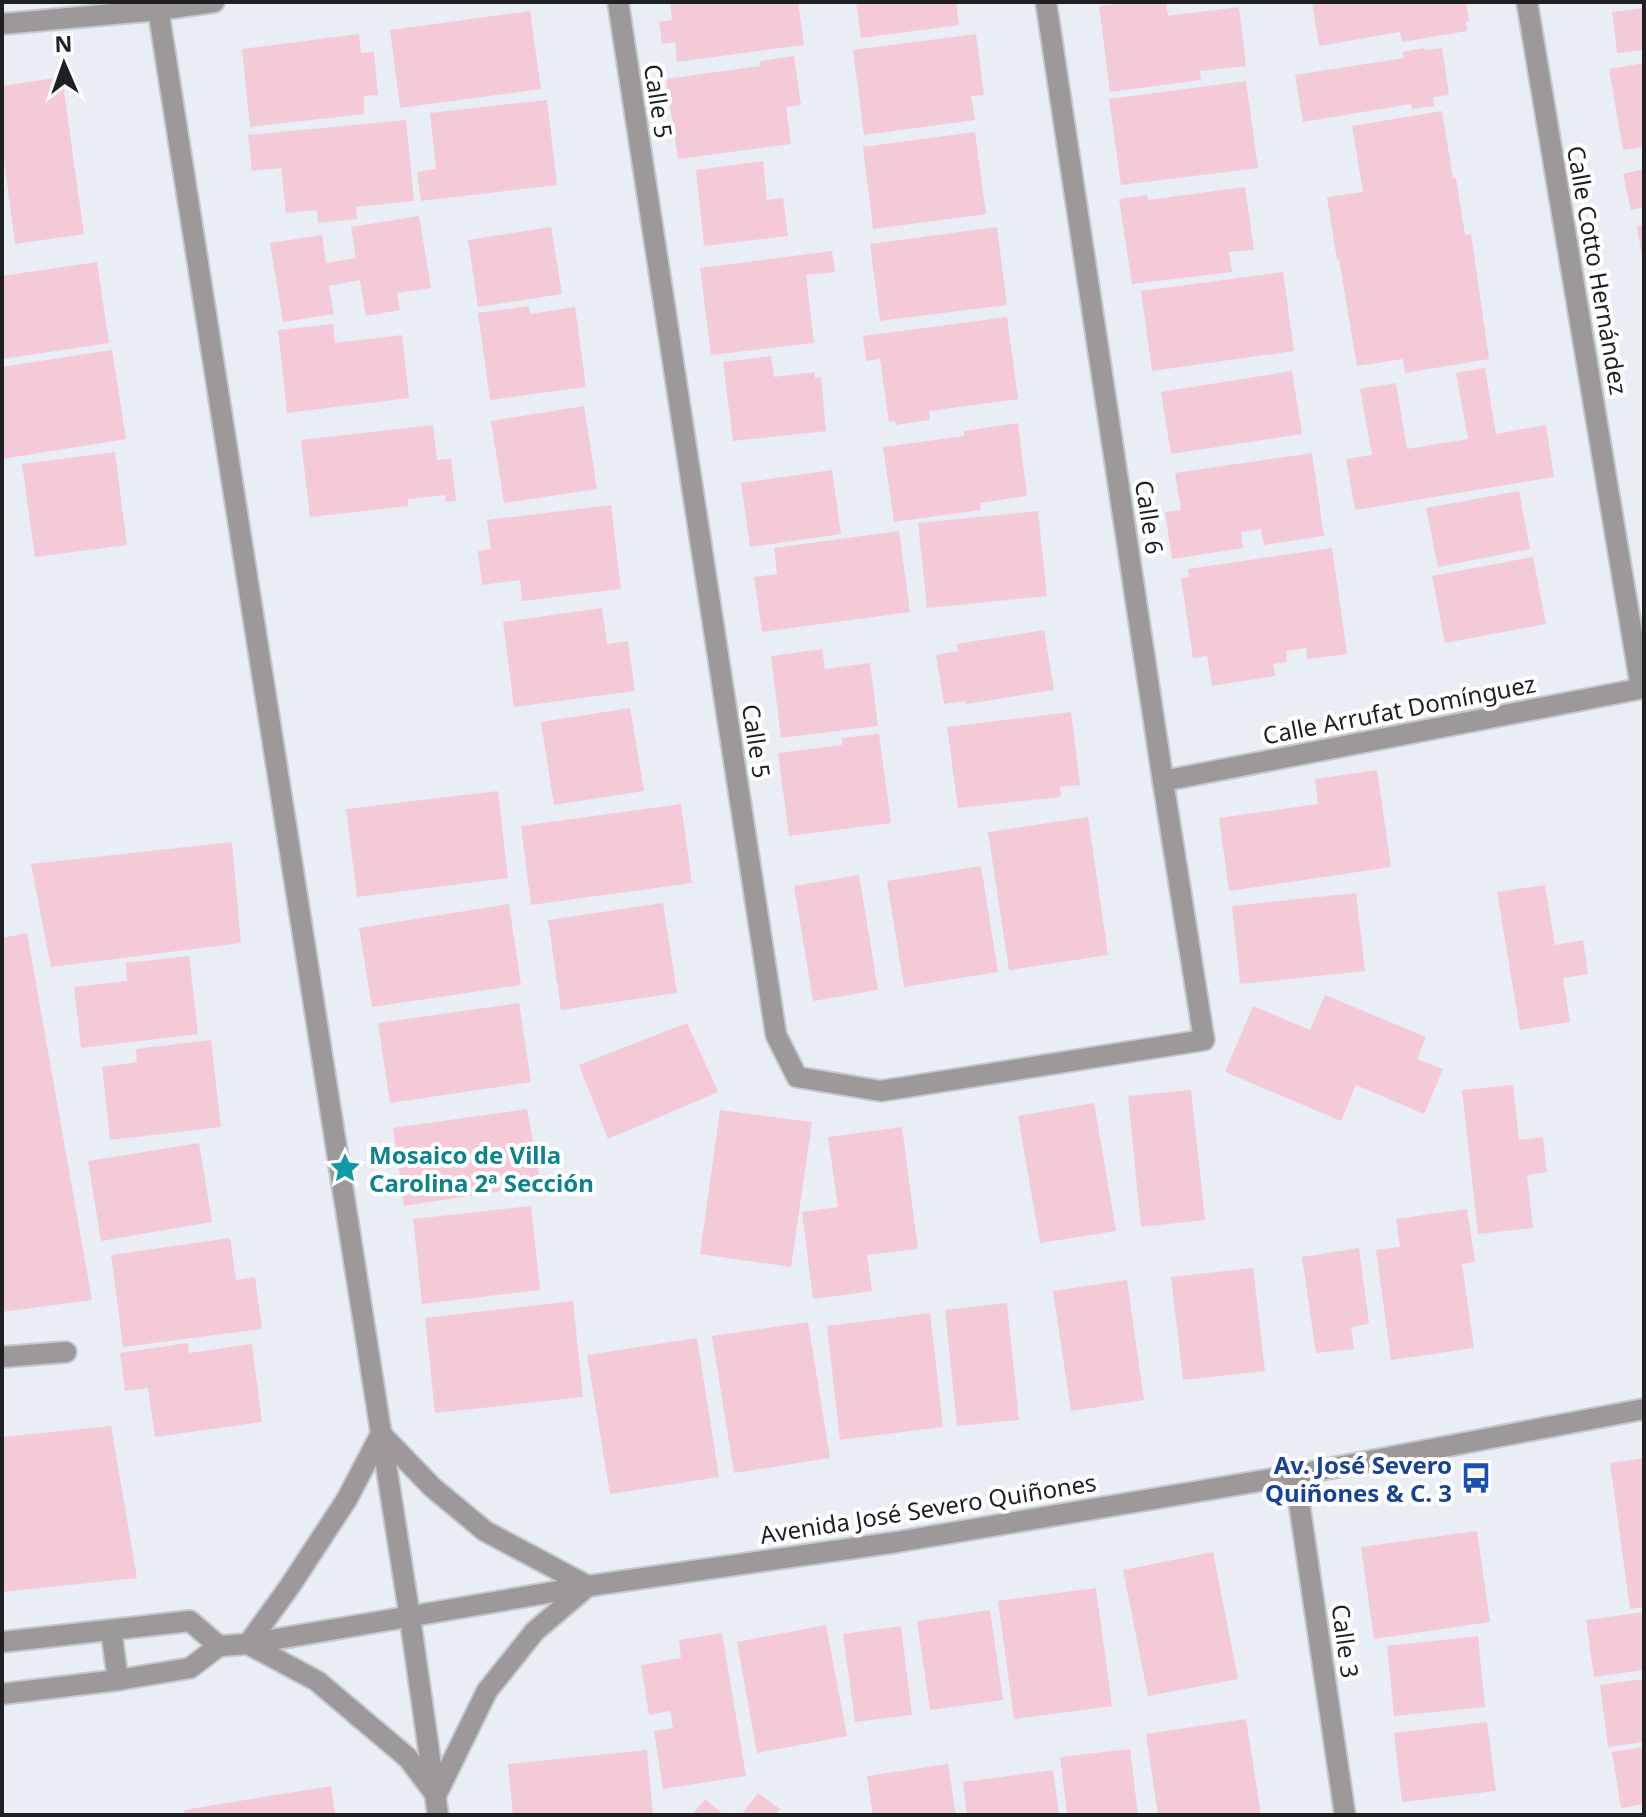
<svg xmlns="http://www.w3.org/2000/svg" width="1646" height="1817" font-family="'Noto Sans',sans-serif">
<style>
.building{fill:#f4c9d8}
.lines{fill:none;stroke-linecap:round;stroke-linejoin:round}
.minor-casing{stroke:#c4c9cf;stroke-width:24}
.tertiary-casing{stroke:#c4c9cf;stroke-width:24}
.minor{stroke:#9d999a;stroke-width:20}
.tertiary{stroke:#9d999a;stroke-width:20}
.labels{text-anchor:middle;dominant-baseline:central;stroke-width:8;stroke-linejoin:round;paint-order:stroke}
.street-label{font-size:24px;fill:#1e2022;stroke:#fff}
.culture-label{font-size:24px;font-weight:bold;fill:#0d838f;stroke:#fff;text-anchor:start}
.transit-label{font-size:24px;font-weight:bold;fill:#164399;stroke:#fff;text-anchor:end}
</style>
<rect width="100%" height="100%" fill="#e9eef5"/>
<g class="building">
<path d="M670 2H798L804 45 677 62 675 42 662 44 659 22 672 20Z"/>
<path d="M856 2H956L959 25 861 38Z"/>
<path d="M1134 2H1166L1168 16 1239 7 1246 66 1200 71 1201 80 1110 92 1099 6Z"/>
<path d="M1312 2H1466L1469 21 1466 22 1467 31 1402 42 1400 32 1319 46Z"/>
<path d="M1644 8V50L1617 53 1612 12Z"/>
<path d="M530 11 541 89 400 108 390 30Z"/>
<path d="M359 34 361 53 374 52 378 95 364 96V114L250 127 242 49Z"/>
<path d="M976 34 984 95 971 96 975 120 864 135 853 50Z"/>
<path d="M1424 48 1425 50 1442 48 1449 95 1433 97 1434 106 1412 109 1411 104 1303 122 1295 75 1404 58 1403 52Z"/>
<path d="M794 56 801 105 786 107 791 144 678 159 666 79 760 66V61Z"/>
<path d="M1644 63V147L1623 150 1609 69Z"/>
<path d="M62 77 84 234 15 244 2 146V86Z"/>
<path d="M1246 81 1258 168 1121 185 1109 99Z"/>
<path d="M547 100 557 185 421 201 417 172 436 169 430 113Z"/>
<path d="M1442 111 1453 178H1456L1465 235 1471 234 1489 359 1405 373 1403 359 1357 366 1339 259 1337 260 1327 197 1363 192 1352 126Z"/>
<path d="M406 120 414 201 356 207 357 219 318 223 317 210 286 213 281 168 252 171 248 135Z"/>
<path d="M975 132 986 214 873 229 863 147Z"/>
<path d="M763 161 767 200 783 198 788 236 704 246 696 170Z"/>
<path d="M1644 169V207L1631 210 1623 174Z"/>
<path d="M1245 187 1254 250 1229 252 1232 272 1132 284 1119 199 1147 195 1148 200Z"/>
<path d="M419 216 431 288 397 293 400 310 366 316 360 280 329 286 334 314 283 322 270 243 322 235 326 263 356 258 351 227Z"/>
<path d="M1644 225V257H1642L1637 226Z"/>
<path d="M551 227 562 294 478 307 468 240Z"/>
<path d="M997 227 1007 305 880 321 870 244Z"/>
<path d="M832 251 835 272 806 275 814 343 711 355 700 268Z"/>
<path d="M97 262 109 343 2 359V276Z"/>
<path d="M1283 272 1294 351 1152 371 1141 291Z"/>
<path d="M529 306 530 314 575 307 586 387 490 400 478 313Z"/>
<path d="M1007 317 1018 399 929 411 930 420 896 425 895 421 889 422 880 359 866 361 863 336Z"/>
<path d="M333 324 335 343 402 335 409 398 287 413 278 330Z"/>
<path d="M112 350 126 439 2 459V367Z"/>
<path d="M771 356 774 377 815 372V378L821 377 826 431 733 441 723 362Z"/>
<path d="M1485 368 1496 434 1546 425 1554 477 1355 510 1346 459 1372 455 1360 389 1396 383 1407 449 1468 439 1456 373Z"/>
<path d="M1292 371 1302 434 1171 454 1161 392Z"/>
<path d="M584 406 597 489 504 503 491 421Z"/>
<path d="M1018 423 1027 496 980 503 981 510 894 522 883 447 964 436V431Z"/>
<path d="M433 425 437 460 451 459 456 501 446 502 445 495 408 499V506L310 517 301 440Z"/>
<path d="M115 452 127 545 35 557 22 464Z"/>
<path d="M1312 453 1324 536 1264 545 1261 529 1241 532 1243 548 1172 559 1165 512 1181 510 1175 473Z"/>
<path d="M832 470 841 534 750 547 741 483Z"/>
<path d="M1519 491 1530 549 1438 567 1426 508Z"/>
<path d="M611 505 621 589 522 601 520 580 482 585 478 551 491 549 487 520Z"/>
<path d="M1038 511 1047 596 927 608 918 523Z"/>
<path d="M899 531 910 612 762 632 754 577 777 574 774 548Z"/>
<path d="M1332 548 1347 654 1307 659 1306 648 1286 651 1287 662 1273 664 1275 676 1212 686 1207 656 1193 658 1181 578 1189 577 1188 569Z"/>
<path d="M1533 557 1546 624 1445 643 1432 576Z"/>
<path d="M602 608 607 644 628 641 635 691 514 707 503 622Z"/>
<path d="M1044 630 1054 690 966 704 965 701 944 704 936 655 958 651 956 644Z"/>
<path d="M822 649 825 669 870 663 878 726 781 738 771 656Z"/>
<path d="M630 708 644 791 554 805 541 722Z"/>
<path d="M1071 712 1080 785 1060 787 1061 797 958 808 947 727Z"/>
<path d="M879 734 891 823 789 836 778 753 842 745V738Z"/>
<path d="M1377 770 1391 867 1229 891 1219 818 1318 804 1315 779Z"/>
<path d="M498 791 508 878 357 897 346 809Z"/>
<path d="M681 804 692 883 531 905 521 826Z"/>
<path d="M1088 817 1108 955 1009 970 988 832Z"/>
<path d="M232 842 241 943 51 967 31 864Z"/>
<path d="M981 866 998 972 904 987 887 881Z"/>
<path d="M859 875 878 990 813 1001 794 886Z"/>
<path d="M1545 885 1555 945 1583 940 1588 974 1563 978 1570 1022 1520 1030 1497 892Z"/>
<path d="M1356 893 1365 971 1240 984 1232 906Z"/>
<path d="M663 903 677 993 561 1010 548 920Z"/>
<path d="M509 904 521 985 372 1007 359 928Z"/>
<path d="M27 933 92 1300 2 1312V938Z"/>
<path d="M189 956 198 1034 81 1048 74 987 127 981 126 963Z"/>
<path d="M1325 995 1426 1037 1417 1059 1443 1069 1424 1114 1356 1085 1341 1121 1225 1072 1253 1006 1310 1030Z"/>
<path d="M519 1003 531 1082 390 1103 378 1023Z"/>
<path d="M687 1023 718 1092 608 1139 579 1065Z"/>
<path d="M211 1040 221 1127 110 1140 102 1067 137 1062 136 1049Z"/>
<path d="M1513 1085 1519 1140 1543 1137 1547 1172 1527 1175 1533 1228 1478 1234 1462 1090Z"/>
<path d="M1191 1090 1205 1220 1141 1227 1128 1096Z"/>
<path d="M1094 1103 1116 1231 1040 1243 1018 1116Z"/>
<path d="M527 1109 541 1185 404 1206 393 1128Z"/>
<path d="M720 1110 812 1122 791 1267 700 1254Z"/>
<path d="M902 1127 918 1249 867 1255 872 1291 813 1299 802 1212 838 1207 828 1137Z"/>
<path d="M199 1143 212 1222 101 1241 88 1161Z"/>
<path d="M531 1206 540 1290 422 1304 413 1219Z"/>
<path d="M1467 1209 1475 1262 1462 1264 1474 1348 1391 1360 1376 1250 1400 1247 1396 1219Z"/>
<path d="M230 1238 236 1280 255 1277 262 1329 123 1347 111 1255Z"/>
<path d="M1359 1248 1369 1324 1351 1327 1354 1349 1316 1353 1302 1257Z"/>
<path d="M1253 1268 1265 1371 1183 1380 1171 1277Z"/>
<path d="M1127 1280 1144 1400 1071 1411 1053 1291Z"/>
<path d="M573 1301 583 1397 435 1413 425 1318Z"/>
<path d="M1007 1303 1019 1420 957 1426 945 1310Z"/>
<path d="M930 1313 943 1427 840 1440 827 1326Z"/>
<path d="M808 1322 830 1458 734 1473 712 1336Z"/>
<path d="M697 1338 719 1477 610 1494 587 1355Z"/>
<path d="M188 1343 189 1353 252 1344 262 1422 155 1437 148 1388 125 1391 120 1353Z"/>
<path d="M111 1426 137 1578 2 1592V1437Z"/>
<path d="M1644 1458V1607L1630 1609 1610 1463Z"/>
<path d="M1477 1531 1490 1622 1374 1639 1361 1547Z"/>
<path d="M1213 1552 1238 1679 1148 1696 1123 1570Z"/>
<path d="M1096 1588 1112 1706 1014 1719 998 1601Z"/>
<path d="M990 1610 1003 1700 930 1710 917 1621Z"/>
<path d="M1644 1612V1670L1594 1677 1586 1620Z"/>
<path d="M826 1625 847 1736 757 1753 737 1642Z"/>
<path d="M901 1626 912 1715 855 1722 843 1634Z"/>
<path d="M722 1633 746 1776 663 1789 654 1731 673 1728 670 1711 649 1715 641 1665 681 1658 679 1640Z"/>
<path d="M1478 1636 1485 1707 1394 1716 1387 1646Z"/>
<path d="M1644 1679V1742L1608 1747 1600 1685Z"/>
<path d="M1246 1719 1261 1815H1158L1146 1734Z"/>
<path d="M1487 1722 1496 1791 1402 1802 1394 1733Z"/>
<path d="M1644 1747V1804L1621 1808 1612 1752Z"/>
<path d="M1130 1749 1138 1815H1067L1060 1757Z"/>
<path d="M647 1750 653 1815H513L508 1764Z"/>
<path d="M948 1764 956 1815H873L867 1776Z"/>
<path d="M1053 1770 1059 1815H967L963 1782Z"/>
<path d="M331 1786 335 1815H185L184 1810Z"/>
<path d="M758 1793 780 1809 776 1815H741Z"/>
<path d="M705 1799 724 1815H692Z"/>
</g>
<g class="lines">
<defs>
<g id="minor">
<path d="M618 2 776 1035 797 1077 881 1091 1204 1040 1163 781 1046 2"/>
<path d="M1527 2 1641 688"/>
<path d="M2 24 158 10 214 2"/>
<path d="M1163 781 1644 688"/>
<path d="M2 1357 66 1352"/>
<path d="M1295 1475 1345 1815"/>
</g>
<g id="tertiary">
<path d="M157 2 410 1618 438 1815"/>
<path d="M381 1434 432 1487 485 1531 588 1586 535 1631 487 1691 436 1795 408 1758 317 1681 248 1644 290 1586 347 1499Z"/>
<path d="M111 1630 118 1680"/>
<path d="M2 1642 190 1621 219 1646"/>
<path d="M2 1694 118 1680 190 1668 219 1646 248 1644 588 1586 897 1542 1295 1475 1644 1409"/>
</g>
</defs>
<use href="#minor" class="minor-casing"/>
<use href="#tertiary" class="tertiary-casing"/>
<use href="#minor" class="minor"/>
<use href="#tertiary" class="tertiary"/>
</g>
<defs>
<symbol id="sight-bare" viewBox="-9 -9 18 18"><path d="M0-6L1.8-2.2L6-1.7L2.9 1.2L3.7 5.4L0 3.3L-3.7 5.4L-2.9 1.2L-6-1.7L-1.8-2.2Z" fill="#0f9aa8" stroke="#fff" stroke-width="2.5" paint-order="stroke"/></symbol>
<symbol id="bus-bare" viewBox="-9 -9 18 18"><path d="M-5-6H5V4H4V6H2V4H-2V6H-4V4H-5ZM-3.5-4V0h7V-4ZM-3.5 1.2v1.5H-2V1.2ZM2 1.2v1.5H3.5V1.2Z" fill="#1a4fb4" stroke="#fff" stroke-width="2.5" paint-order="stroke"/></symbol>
</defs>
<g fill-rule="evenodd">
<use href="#sight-bare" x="323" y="1146" width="44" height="44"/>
<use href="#bus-bare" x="1454" y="1456" width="44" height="44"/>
</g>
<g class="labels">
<g class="street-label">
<text transform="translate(659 101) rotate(81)">Calle 5</text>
<text transform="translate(1598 270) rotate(80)">Calle Cotto Hernández</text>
<text transform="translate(1150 517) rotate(81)">Calle 6</text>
<text transform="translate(1399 709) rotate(-11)">Calle Arrufat Domínguez</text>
<text transform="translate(757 741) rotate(81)">Calle 5</text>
<text transform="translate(928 1508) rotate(-9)">Avenida José Severo Quiñones</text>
<text transform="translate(1346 1641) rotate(82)">Calle 3</text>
</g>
<g class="culture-label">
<text x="369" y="1154">Mosaico de Villa<tspan x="369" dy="28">Carolina 2ª Sección</tspan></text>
</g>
<g class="transit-label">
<text x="1452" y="1464">Av. José Severo<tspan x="1452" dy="28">Quiñones &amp; C. 3</tspan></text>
</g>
</g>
<rect width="1646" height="1817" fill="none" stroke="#1e2022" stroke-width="8"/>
<g transform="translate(64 64) rotate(358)" stroke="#ffffff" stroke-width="6" paint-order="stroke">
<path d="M0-6L14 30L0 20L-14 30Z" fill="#1e2022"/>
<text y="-12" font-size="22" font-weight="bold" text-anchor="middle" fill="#1e2022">N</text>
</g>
</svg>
